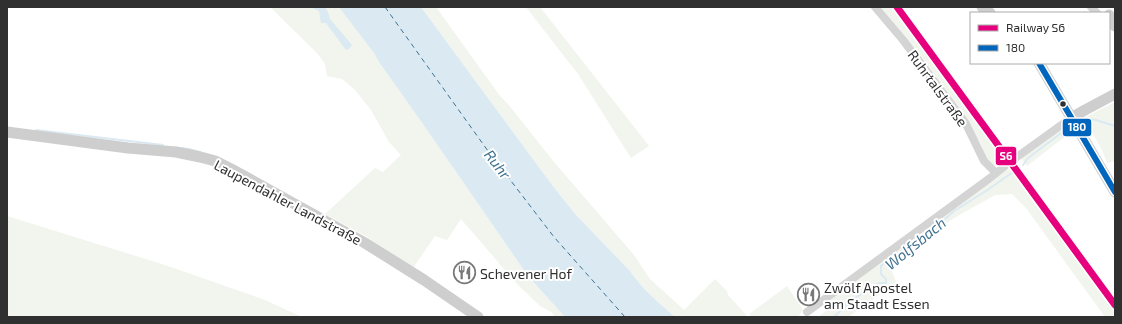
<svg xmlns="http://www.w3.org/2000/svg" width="1122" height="324" font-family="'Exo 2',sans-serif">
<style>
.green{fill:#f1f5ed}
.water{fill:#dbe9f2}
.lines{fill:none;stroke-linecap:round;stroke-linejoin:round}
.stream{stroke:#dbe9f2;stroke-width:2}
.ferry{stroke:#3f7291;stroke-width:1;stroke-dasharray:5 4;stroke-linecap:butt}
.minor{stroke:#d4d4d4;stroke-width:8}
.secondary{stroke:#cecece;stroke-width:11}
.bus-1-casing{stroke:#fff;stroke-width:9}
.bus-1{stroke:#0065bd;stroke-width:6}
.rail-1-casing{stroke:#fff;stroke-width:10}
.rail-1{stroke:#e6007e;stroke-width:7}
.bus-dot{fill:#303030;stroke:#fff;stroke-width:1.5}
.labels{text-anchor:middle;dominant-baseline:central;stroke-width:4;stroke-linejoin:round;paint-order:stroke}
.street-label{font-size:14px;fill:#303030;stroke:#fff}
.poi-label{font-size:14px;fill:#303030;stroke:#fff;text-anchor:start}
.water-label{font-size:15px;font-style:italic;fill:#3f7291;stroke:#fff}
.line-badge{stroke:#fff;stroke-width:1.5}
.badge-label{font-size:11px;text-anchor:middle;font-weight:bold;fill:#fff}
</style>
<rect width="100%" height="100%" fill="#fff"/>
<g class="green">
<path d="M270 7H340L374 53 379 62 425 127 528 276 565 317H555L551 312 540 306 517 284 461 219 447 240 435 236 413 268 369 238 325 214 375 168 383 172 401 155 389 142 371 110 355 90 342 79 327 76 325 64 317 53Z"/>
<path d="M421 7H436L500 96 508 104 554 162 634 255 650 279 684 310 715 279 727 291 728 295 748 317H686L682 315 680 317H675C659 303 642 289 630 271L576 215 556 190 535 162Z"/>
<path d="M526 7H540L649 146 631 158 578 74Z"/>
<path d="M879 7H891L912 34 1006 160 997 166 991 164 985 157 982 146 964 116Z"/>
<path d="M1115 102V161L1107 163 1103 152 1084 118Z"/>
<path d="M1066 125 1071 132 1027 166 1021 158Z"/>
<path d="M1006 169 1013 170 1115 314V317H1105L1026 208 1012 194 995 195 961 214 948 222 936 236 901 256 891 269 897 284 865 304 849 317H818L832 306 830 297Z"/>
<path d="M7 216 165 265 265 300 302 317H7Z"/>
<path d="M787 286 803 310 798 317H752L749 314Z"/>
</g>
<g class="water">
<path d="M310 7H325L328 12 330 19 352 45 349 49 346 50 326 23H321L319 11Z"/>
<path d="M339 7H421L535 162 556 190 576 215 630 271C642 289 659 303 675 317H565L528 276 425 127 379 62 374 53Z"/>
</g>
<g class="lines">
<g class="stream">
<path d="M1087 119 1096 120 1115 126"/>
<path d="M36 130 163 145"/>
<path d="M181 148 189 149 217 157"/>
<path d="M1023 165 1028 158 1064 131"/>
<path d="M235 177 245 183"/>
<path d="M834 317 852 300 879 283H886V279L881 274V266L913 242 928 234 954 211 986 191 1013 172"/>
</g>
<path class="ferry" d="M385 7 488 151 554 237 625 317"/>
<g class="minor">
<path d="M875 7 903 40 966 124 984 161 996 173"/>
<path d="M1091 7 1097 13"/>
<path d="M807 312 990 178 1010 162 1071 118"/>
</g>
<g class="secondary">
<path d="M982 7 990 13"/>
<path d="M1109 15 1115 26"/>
<path d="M1039 63 1115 192"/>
<path d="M1071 118 1085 110 1115 94"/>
<path d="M7 132 128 148 176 152 200 157 215 161 235 171 365 243 424 280 478 317"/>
</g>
<defs>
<path id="bus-1" d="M1039 63 1115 192"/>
</defs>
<use href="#bus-1" class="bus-1-casing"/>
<use href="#bus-1" class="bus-1"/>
<defs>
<path id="rail-1" d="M897 7 1115 305"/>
</defs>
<use href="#rail-1" class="rail-1-casing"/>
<use href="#rail-1" class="rail-1"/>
</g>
<defs>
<symbol id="restaurant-ring" viewBox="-11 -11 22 22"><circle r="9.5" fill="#fff" stroke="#787878" stroke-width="1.5"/><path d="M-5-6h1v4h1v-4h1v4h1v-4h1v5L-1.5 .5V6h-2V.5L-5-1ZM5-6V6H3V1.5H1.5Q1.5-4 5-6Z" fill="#787878"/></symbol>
</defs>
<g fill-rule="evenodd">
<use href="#restaurant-ring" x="452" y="260" width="25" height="25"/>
<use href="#restaurant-ring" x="796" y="282" width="25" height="25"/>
</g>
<circle class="bus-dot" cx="1063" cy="104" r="3.5"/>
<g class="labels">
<g class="street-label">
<text transform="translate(938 88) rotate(54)">Ruhrtalstraße</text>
<text transform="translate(288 202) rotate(28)">Laupendahler Landstraße</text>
</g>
<g class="poi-label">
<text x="480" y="273">Schevener Hof</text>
<text x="824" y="287">Zwölf Apostel<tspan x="824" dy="16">am Staadt Essen</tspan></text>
</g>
<g class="water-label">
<text transform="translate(498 164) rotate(52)">Ruhr</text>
<text transform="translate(915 243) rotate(-39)">Wolfsbach</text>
</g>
</g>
<g class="line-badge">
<rect x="1062" y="118" width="30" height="19" rx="4" fill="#0065bd"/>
<rect x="995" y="146" width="22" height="20" rx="4" fill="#e6007e"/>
</g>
<g class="badge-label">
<text x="1077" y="131">180</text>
<text x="1006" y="160">S6</text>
</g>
<rect width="1122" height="324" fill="none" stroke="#303030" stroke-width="16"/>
<rect x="970" y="12" width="140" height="52" fill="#ffffff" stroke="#acacac"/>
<rect x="978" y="25" width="20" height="6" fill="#e6007e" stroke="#acacac"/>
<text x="1006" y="32" font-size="12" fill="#303030">Railway S6</text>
<rect x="978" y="45" width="20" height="6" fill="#0065bd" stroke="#acacac"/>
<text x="1006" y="52" font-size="12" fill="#303030">180</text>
</svg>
